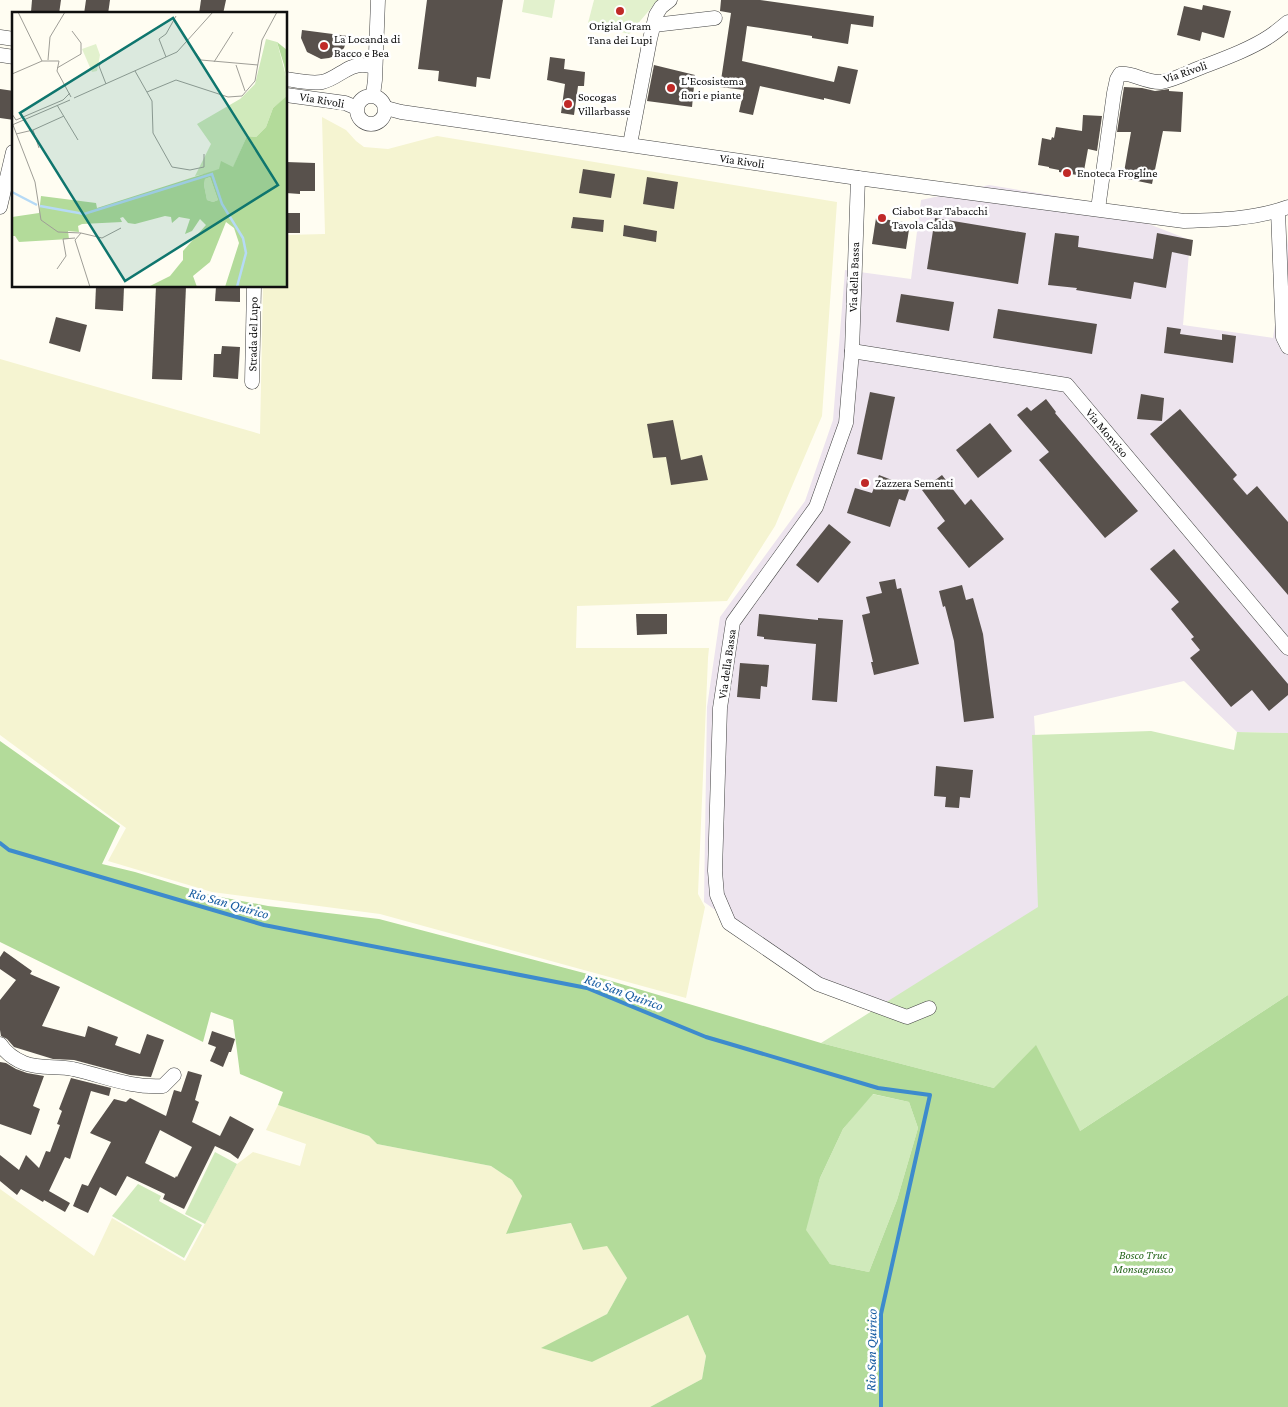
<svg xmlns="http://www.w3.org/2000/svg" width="1288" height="1407" font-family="'Crimson Pro',serif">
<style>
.industrial{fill:#ede4ee}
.farmland{fill:#f5f4d1}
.green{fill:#d0eabb}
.forest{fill:#b3db9a;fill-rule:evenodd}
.pitch{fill:#e2f1cd}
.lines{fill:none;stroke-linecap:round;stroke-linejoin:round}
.stream{stroke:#3d8bcd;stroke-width:4}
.building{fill:#58514c;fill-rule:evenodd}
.minor-casing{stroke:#424242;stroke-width:15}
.minor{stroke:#fff;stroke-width:14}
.poi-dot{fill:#c02927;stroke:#fff;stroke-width:2}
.labels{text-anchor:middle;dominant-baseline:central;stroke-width:5;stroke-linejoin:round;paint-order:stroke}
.poi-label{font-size:12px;fill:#0f0f0f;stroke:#fff;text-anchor:start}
.street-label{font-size:12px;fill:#0f0f0f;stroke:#fff}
.park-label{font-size:12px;font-style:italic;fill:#29681f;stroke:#fff}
.water-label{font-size:14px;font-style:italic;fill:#185da2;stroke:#fff}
.inset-river{fill:none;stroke:#b6daf6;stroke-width:2.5}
.inset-road{fill:none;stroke:#9f9e97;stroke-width:1}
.view{fill:#0f766e;fill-opacity:0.15;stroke:#0f766e;stroke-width:2.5}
.inset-edge{fill:none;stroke:#0f0f0f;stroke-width:2.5}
</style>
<rect width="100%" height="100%" fill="#fffdf2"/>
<path class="industrial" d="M989 185 1092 202 1190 240 1183 325 1273 338 1288 239V733L1237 732 1184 681 1034 716 1039 802 1051 912 932 1023 805 974 704 902 707 707 720 617 805 501 833 420 845 270 911 279 921 200Z"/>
<g class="farmland">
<path d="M322 117 346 130 356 141 364 147 388 149 437 136 837 202 822 416 775 526 727 601 577 606 576 648H709L708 658 698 894 705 907 686 998 380 914 212 892 108 861 126 828 0 735V359L260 434 263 286H286V235L325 234Z"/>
<path d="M278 1105 369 1136 377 1144 491 1166 512 1180 522 1196 507 1234 572 1223 583 1250 607 1245 627 1278 607 1314 542 1348 592 1362 688 1315 706 1356 702 1379 650 1407H0V1189L94 1256 112 1218 185 1261 237 1164 253 1152 300 1166 306 1144 266 1130Z"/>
</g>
<g class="green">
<path d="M1151 731 1234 750 1237 732 1288 733V995L1080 1131 994 1088 821 1043 1038 907 1032 735Z"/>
<path d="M872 1094 909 1102 918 1128 897 1200 869 1272 830 1264 805 1230 820 1178 843 1129Z"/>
<path d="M215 1152 237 1164 205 1224 185 1214Z"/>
<path d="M138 1184 161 1196 159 1201 202 1225 184 1258 112 1216Z"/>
</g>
<path class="forest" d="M0 741 120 826 102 864 135 872 210 895 268 906 379 919 584 973 821 1043 994 1088 1036 1045 1080 1131 1288 995V1407H650L702 1379 706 1356 688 1315 592 1362 541 1348 607 1314 627 1278 607 1246 583 1250 571 1223 506 1234 522 1196 512 1180 491 1166 377 1144 369 1136 278 1105 283 1092 240 1074 233 1020 211 1012 203 1042 0 942ZM873 1094 909 1102 918 1128 897 1200 869 1272 830 1264 806 1230 820 1178 843 1129Z"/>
<g class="pitch">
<path d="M524 0H555L552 18 522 12Z"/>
<path d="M594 0H658L629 34 588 23Z"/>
</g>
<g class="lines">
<path class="stream" d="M0 843 9 850 264 925 587 988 706 1037 730 1044 878 1088 930 1095 881 1314V1407"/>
</g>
<g class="building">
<path d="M32 0H61L59 14H44L31 12Z"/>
<path d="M86 0H110L108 14H84Z"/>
<path d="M201 0H226L223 14H199Z"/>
<path d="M427 0H503L490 79 477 77 476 87 438 81 439 71 418 69Z"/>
<path d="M721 0H760L874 16 873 27 851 24 848 44 812 38V36L747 26 742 61 834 82 838 66 858 70 850 104 824 98V100L760 86 753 115 739 112 744 90 720 87 731 13 720 11Z"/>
<path d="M1203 5 1231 11 1224 38 1202 32 1200 41 1177 35 1184 6 1202 10Z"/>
<path d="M302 30 348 36 344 48 337 55 329 58 321 59 307 52 301 38Z"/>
<path d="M550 57 565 59 564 69 585 72 584 86H578L574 115 561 113 565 84 547 80Z"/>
<path d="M654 65 695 75 692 107 647 101Z"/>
<path d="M1124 87 1142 88 1155 91 1169 89V91L1183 92 1181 132 1163 131 1152 184 1123 178 1131 132H1117Z"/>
<path d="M0 89 14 91V120L0 118Z"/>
<path d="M1083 115 1102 116 1097 151 1088 149 1083 176 1059 172V170L1049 168V167L1038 165 1042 138 1051 140 1052 137 1054 138 1056 127 1082 131Z"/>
<path d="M286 162 315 163V191H300V194L286 193Z"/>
<path d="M583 169 615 174 611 198 579 193Z"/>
<path d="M647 177 678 182 674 209 643 204Z"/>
<rect x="286" y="213" width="14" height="20"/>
<path d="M573 217 604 220 603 232 571 228Z"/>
<path d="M876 218 910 223 906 249 872 244Z"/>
<path d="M935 218 1026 233 1018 284 927 269Z"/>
<path d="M624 225 657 231 656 242 623 236Z"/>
<path d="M1055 233 1079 236 1078 247 1153 259 1157 233 1193 240 1191 256 1172 252 1166 288 1134 282 1131 299 1076 290 1077 288 1048 285Z"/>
<path d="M96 286 124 287 123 311 95 309Z"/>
<path d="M156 286H186L182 380 152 379Z"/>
<path d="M216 286H240V302L215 301Z"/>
<path d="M901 294 954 302 949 331 896 322Z"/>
<path d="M998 309 1097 324 1092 354 993 338Z"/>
<path d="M56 317 87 325 80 352 49 343Z"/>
<path d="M1167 327 1181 329 1180 334 1222 340V334L1236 336 1233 363 1164 353Z"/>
<path d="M222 346 240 347 238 379 213 377 214 354H221Z"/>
<path d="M870 392 895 397 882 460 857 454Z"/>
<path d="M1141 394 1164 398 1162 421 1137 419Z"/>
<path d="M1046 399 1056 412 1055 413 1138 511 1105 538 1039 460 1049 452 1017 415 1027 407 1031 411Z"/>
<path d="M1180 409 1237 475 1233 479 1247 495 1257 486 1288 522V595L1150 434Z"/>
<path d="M673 420 681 460 702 455 708 480 671 485 666 457 653 458 647 424Z"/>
<path d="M990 423 1012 451 978 478 956 450Z"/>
<path d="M879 475 910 487 905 501 899 499 890 527 847 513 855 488 872 493Z"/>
<path d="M942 475 965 505 971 499 1004 539 969 568 937 528 945 521 922 490Z"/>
<path d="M829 524 851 542 818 583 796 565Z"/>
<path d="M1174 549 1288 684V695L1269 711 1252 690 1231 707 1190 658 1200 650 1191 639 1194 637 1171 609 1179 602 1150 569Z"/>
<path d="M895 579 897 589 901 588 919 664 874 675 871 662H873L862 615 870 613 866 597 882 593 879 582Z"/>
<path d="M962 585 966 600 973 598 983 634 994 718 964 722 954 641 945 606 943 607 939 591Z"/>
<path d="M636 614H667V634L637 635Z"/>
<path d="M759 614 818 620V618L843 620 837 702 812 700 816 644 764 639V637L757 636Z"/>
<path d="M740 663 769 665 767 687 761 686 760 699 737 697Z"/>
<path d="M936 766 973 770 970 798 960 797 959 808 945 807 946 797 934 796Z"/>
<path d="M4 951 32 971 30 974 60 987 42 1026 85 1037 88 1026 118 1037 115 1045 140 1054 147 1034 164 1040 151 1077 130 1075 74 1060 53 1059 14 1047 7 1039 1 1036 0 1030V1000L16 980 0 969V957Z"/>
<path d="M212 1031 235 1039 231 1052H229L223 1067 210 1061 216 1047 208 1044Z"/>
<path d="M0 1062 6 1063 16 1069 27 1073 44 1076 33 1106 40 1109 31 1135 0 1124Z"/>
<path d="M188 1071 202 1075 195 1100 199 1102 192 1122 220 1136 230 1116 254 1129 238 1159 230 1153 215 1146 184 1209 163 1199 165 1194 127 1176 116 1196 100 1187 88 1213 73 1206 82 1184 88 1186 111 1142 90 1133 114 1099 126 1102 130 1098 166 1116 174 1090 181 1092ZM160 1130 192 1147 177 1177 176 1176 175 1178 145 1163Z"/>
<path d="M71 1078 111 1088 109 1096 91 1091 70 1159 65 1157 49 1191 70 1203 65 1212 44 1200 43 1202 21 1189 17 1195 0 1181V1155L19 1170 26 1155 39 1168 46 1151 50 1152 60 1125 57 1124 62 1111 59 1109Z"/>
</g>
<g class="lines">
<defs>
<g id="minor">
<path d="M654 25 715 18"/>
<path d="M0 37 14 39"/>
<path d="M0 55 14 57"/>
<path d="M286 79C298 81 311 84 322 82 337 79 348 64 363 65 367 65 371 66 375 67"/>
<path d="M286 95 345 103 357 108"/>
<path d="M373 95 375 80 378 0"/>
<circle cx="371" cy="110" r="14"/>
<path d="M386 108 401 112 858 178 1184 221C1219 220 1255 219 1288 207"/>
<path d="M630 144 650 39 656 15 661 7 670 0"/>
<path d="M858 178 852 351 846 423 816 507 733 622 720 708 715 871 717 895 729 923 818 984 907 1017 929 1008"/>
<path d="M0 207 13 152"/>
<path d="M1098 209 1114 93 1117 79 1120 74C1132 72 1146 83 1161 82 1173 80 1185 74 1197 69 1220 60 1249 50 1270 36 1276 32 1282 27 1288 22"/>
<path d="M1278 211 1283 337 1288 347"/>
<path d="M852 351 1067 385 1288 648"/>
<path d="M252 382 254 286"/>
<path d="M0 1044C6 1053 14 1059 24 1063 39 1069 57 1066 73 1069 105 1076 130 1088 163 1086L174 1075"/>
</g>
</defs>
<use href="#minor" class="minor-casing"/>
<use href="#minor" class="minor"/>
</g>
<g class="poi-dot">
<circle cx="620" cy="11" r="5"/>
<circle cx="324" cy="46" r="5"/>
<circle cx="671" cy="88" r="5"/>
<circle cx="568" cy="104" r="5"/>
<circle cx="1067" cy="173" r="5"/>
<circle cx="882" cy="218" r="5"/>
<circle cx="865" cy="483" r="5"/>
</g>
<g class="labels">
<g class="poi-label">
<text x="620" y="26" text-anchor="middle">Origial Gram<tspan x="620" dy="14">Tana dei Lupi</tspan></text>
<text x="334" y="39">La Locanda di<tspan x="334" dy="14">Bacco e Bea</tspan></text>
<text x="681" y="81">L'Ecosistema<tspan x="681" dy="14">fiori e piante</tspan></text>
<text x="578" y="97">Socogas<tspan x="578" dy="14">Villarbasse</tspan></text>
<text x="1077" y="173">Enoteca Frogline</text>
<text x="892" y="211">Ciabot Bar Tabacchi<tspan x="892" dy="14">Tavola Calda</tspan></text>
<text x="875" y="483">Zazzera Sementi</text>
</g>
<g class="street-label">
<text transform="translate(1185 72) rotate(-19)">Via Rivoli</text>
<text transform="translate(322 100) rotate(10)">Via Rivoli</text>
<text transform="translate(742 161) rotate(8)">Via Rivoli</text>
<text transform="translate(854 277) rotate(-88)">Via della Bassa</text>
<text transform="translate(253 334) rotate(-89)">Strada del Lupo</text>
<text transform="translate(1107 433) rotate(50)">Via Monviso</text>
<text transform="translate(727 664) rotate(-82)">Via della Bassa</text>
</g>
<g class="park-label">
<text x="1143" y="1255">Bosco Truc<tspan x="1143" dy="14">Monsagnasco</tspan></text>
</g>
<g class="water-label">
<text transform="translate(229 903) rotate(16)">Rio San Quirico</text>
<text transform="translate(624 992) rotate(20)">Rio San Quirico</text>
<text transform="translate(871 1350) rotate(-89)">Rio San Quirico</text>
</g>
</g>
<g transform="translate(12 12)">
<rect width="275" height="275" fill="#fffdf2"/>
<path d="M254 27 265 30 275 68V85L261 96 254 115 244 125 235 124 221 156 183 164 199 132 185 112 228 87 243 72ZM198 165 206 188 201 190 195 188 192 173 193 167Z" fill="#d0eabb"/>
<path d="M265 30 275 38V68L272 53ZM275 84V275H213L227 231 222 216 214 210 198 250 181 264 185 275H136L158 264 171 248V239L194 213 188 207 180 219 173 222 178 207 167 205 160 211 159 205 153 204 123 212 116 211 111 205 108 206 110 210 70 212 66 214 67 220 56 219 57 227 7 230 3 224H0V205L27 201 29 184 84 191 85 196 207 157 209 149 221 155 235 124 244 125 254 115 261 96ZM198 165 206 188 201 190 195 188 192 173 193 167Z" fill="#b3db9a" fill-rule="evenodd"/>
<path d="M84 32 88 43 85 59 80 60 70 37Z" fill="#e2f1cd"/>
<path class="inset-river" d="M0 180 25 193M28 194 72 202 200 162 210 192 231 226 234 241 225 275"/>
<path class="inset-road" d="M6 0 30 49M176 31 189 48 246 53M154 45 147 27 154 22 164 4M36 48 38 25 53 0M91 48 87 54 94 72M202 50 221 20M224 53 233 79M45 56 69 42V31L60 19M123 59 140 89 141 121 160 155 178 158 192 155V142M0 62 30 49H47L45 59 59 85M135 80 164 68 216 85 230 84 243 69 250 28 265 0M62 86 165 40 201 0M45 93 66 128M0 102 4 108 51 88 58 81M0 113 58 88M1 113 23 170 29 208 46 220 69 221 63 228 78 275M21 118 27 136M4 122 21 118 52 104M69 221 90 226 109 216M45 257 54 244 51 227 63 226"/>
<path class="view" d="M161 6 266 173 113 269 8 101Z"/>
<rect width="275" height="275" class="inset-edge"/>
</g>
</svg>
